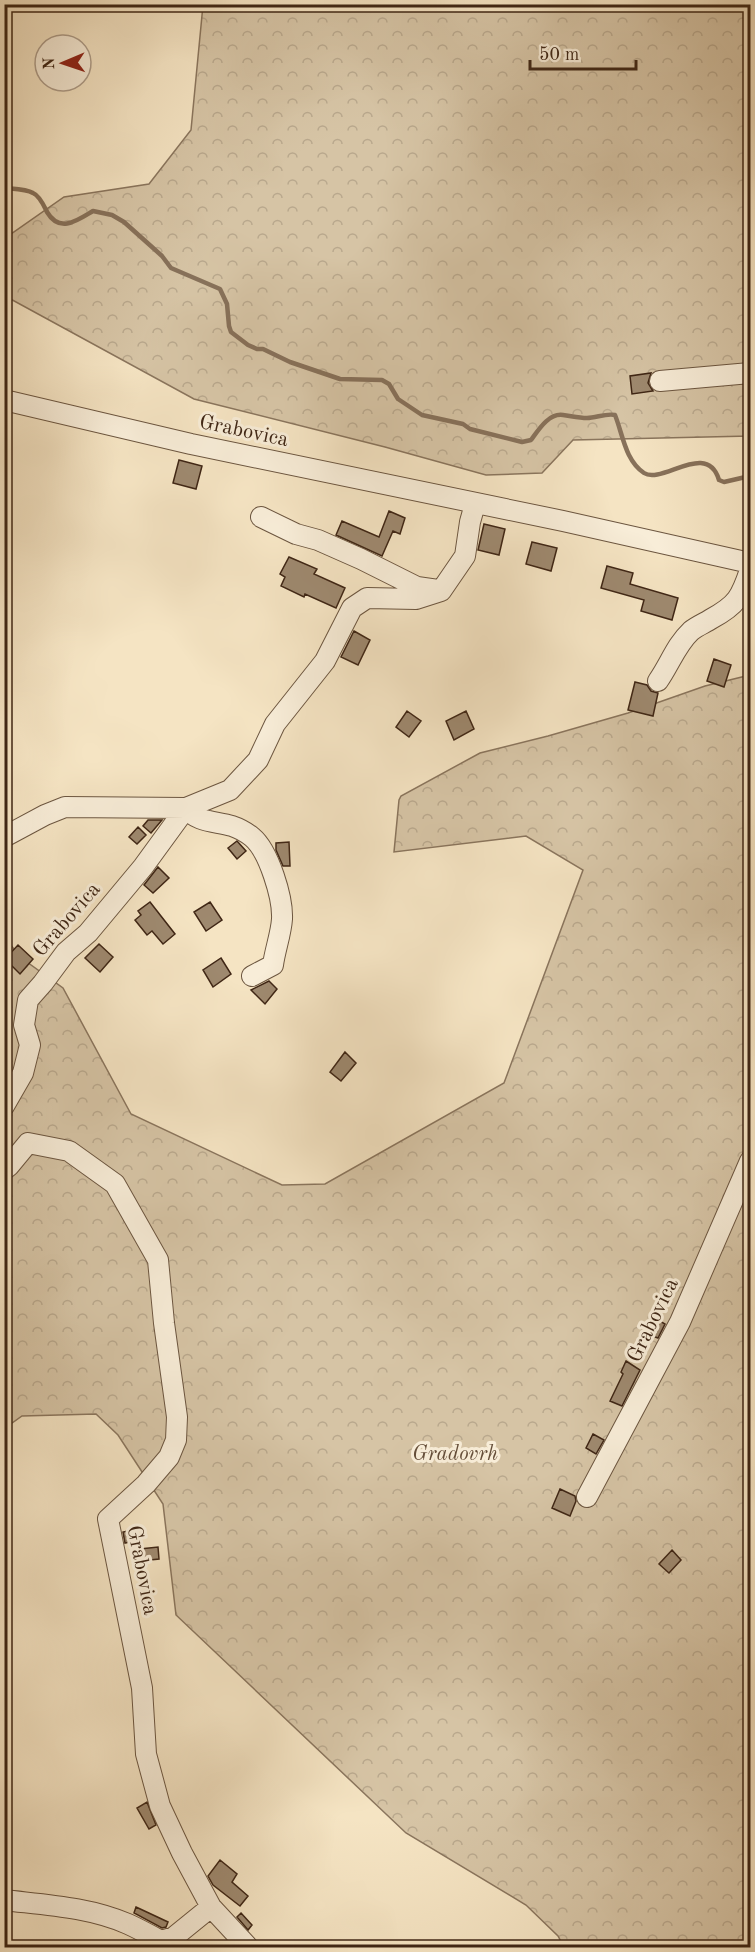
<svg xmlns="http://www.w3.org/2000/svg" width="755" height="1952" font-family="'Old Standard TT',serif">
<style>
.forest{fill:url(#forest-crowns);stroke:#8a755d;stroke-width:1.5}
.lines{fill:none;stroke-linecap:round;stroke-linejoin:round}
.stream{stroke:#87715a;stroke-width:4.5}
.building{fill:#9e896f;stroke:#3f2615;stroke-width:1.5}
.minor-casing{stroke:#6c5640;stroke-width:22}
.minor{stroke:#f8edd8;stroke-width:20}
.labels{text-anchor:middle;stroke-width:6;stroke-linejoin:round;paint-order:stroke}
.street-label{font-size:21px;fill:#3f2615;stroke:#f8edd8}
.park-label{font-size:21px;font-style:italic;fill:#654e39;stroke:#f8edd8}
</style>
<defs>
<pattern id="forest-crowns" width="20" height="18" patternUnits="userSpaceOnUse" patternTransform="scale(1.5)"><rect width="20" height="18" fill="#d6c4a5"/><path d="M2 6a3 3 0 1 1 6 0M12 15a3 3 0 1 1 6 0" fill="none" stroke="#b9a88d"/></pattern>
</defs>
<rect width="100%" height="100%" fill="#f5e4c3"/>
<filter id="stains"><feTurbulence type="fractalNoise" baseFrequency=".00333" numOctaves="4"/><feColorMatrix values="0 0 0 0 .2 0 0 0 0 .09 0 0 0 0 .02 0 0 0 .5 -.17"/></filter>
<radialGradient id="worn" r=".72"><stop offset=".6" stop-color="#630" stop-opacity="0"/><stop offset="1" stop-color="#630" stop-opacity=".3"/></radialGradient>
<path class="forest" d="M203,5H750V436L573,440L542,473L486,475L385,447L194,399L5,296L4,239L64,197L149,184L191,130Z
M750,675V1947H564L558,1936L526,1905L406,1833L176,1615L163,1504L118,1435L96,1414L22,1416L5,1428L4,936L20,957L63,988L131,1114L282,1185L325,1184L504,1083L583,870L526,836L394,852L399,800L401,796L480,753L548,736L628,713L705,686Z"/>
<g class="lines">
<path class="stream" d="M4,188C13,189 26,189 33,193C40,196 44,206 47,212C60,234 78,220 93,211L112,215L124,222L162,256L171,268L220,289L227,304L229,326L231,332L248,345L257,349H263L290,362L340,379L382,380L389,384L398,399L422,415L463,424L470,429L522,442L531,440C539,429 549,413 563,415C571,416 579,418 587,418C596,418 606,413 615,415C623,435 625,460 644,473C662,485 707,440 719,480L724,482L750,476"/>
</g>
<path class="building" d="M651,373L648,383L653,391L632,394L630,376Z
M179,460L202,466L196,489L173,483Z
M389,511L405,518L400,534L393,531L382,556L336,535L342,521L379,537Z
M484,524L505,529L499,555L478,550Z
M532,542L557,548L551,571L526,564Z
M289,557L317,569L314,574L345,588L336,608L305,594L304,597L281,586L285,577L280,574Z
M607,566L633,573L630,584L678,598L672,620L641,611L644,600L601,588Z
M354,631L370,640L358,665L341,657Z
M714,659L731,665L724,687L707,681Z
M635,682L647,685L651,691L658,693L653,716L628,710Z
M407,711L421,721L409,737L396,727Z
M466,711L474,729L454,740L446,721Z
M148,820H162L151,833L143,826Z
M138,827L146,835L137,844L129,837Z
M237,841L246,851L237,859L228,848Z
M289,842L290,866H283L276,850V843Z
M158,867L169,878L153,893L144,885Z
M150,902L175,934L163,944L152,931L147,935L135,920L141,915L138,911Z
M210,902L222,920L206,931L194,912Z
M99,944L113,957L100,972L85,958Z
M18,945L33,959L20,974L5,959Z
M221,958L231,974L213,987L203,970Z
M269,981L277,989L265,1004L251,990Z
M345,1052L356,1063L341,1081L330,1072Z
M658,1320L665,1324L658,1338L650,1335Z
M626,1361L640,1370L622,1406L610,1401L623,1374L621,1372Z
M593,1434L604,1440L596,1454L586,1448Z
M560,1489L575,1496L576,1501L570,1516L552,1508Z
M133,1530L135,1541L125,1543L123,1532Z
M158,1547L159,1559L141,1561L140,1549Z
M672,1550L681,1560L669,1573L659,1564Z
M147,1802L156,1825L149,1829L137,1808Z
M220,1860L237,1874L232,1882L248,1896L240,1906L213,1885L208,1876Z
M136,1907L168,1922L166,1927L162,1928L134,1913Z
M241,1913L252,1925L248,1930L237,1917Z"/>
<g class="lines">
<g class="minor-casing">
<path id="minor" d="M660,381L750,373
M4,400L191,444L563,521L750,563
M261,517L296,534L318,540L361,559L417,587L438,590
M658,681C670,664 676,645 691,631C697,626 705,623 711,619C737,605 741,597 750,570
M4,837L45,815L65,807L186,808L230,790L258,760L275,724L325,661L352,608L367,598L416,599L441,591L465,556L470,522L475,504
M4,1106L23,1073L30,1045L24,1025L28,1000L43,983L66,952L88,933L143,867L186,808C197,823 216,821 232,826C238,828 247,833 252,837C269,851 283,898 282,919C281,934 275,950 273,965L252,976
M4,1170L9,1166L28,1143L69,1151L115,1184L158,1260L164,1323L177,1417L176,1440L169,1457L146,1484L108,1519L142,1688L146,1754L160,1806L182,1853L211,1907L249,1948
M587,1497L680,1322L750,1161
M4,1900C46,1905 89,1907 128,1924C139,1929 150,1935 161,1941L174,1937L211,1907"/>
</g>
<use href="#minor" class="minor"/>
</g>
<g class="labels">
<g class="street-label">
<text transform="translate(244 430) rotate(12)" y="7">Grabovica</text>
<text transform="translate(66 919) rotate(-49)" y="7">Grabovica</text>
<text transform="translate(652 1320) rotate(-64)" y="7">Grabovica</text>
<text transform="translate(143 1570) rotate(79)" y="7">Grabovica</text>
</g>
<g class="park-label">
<text x="455" y="1460">Gradovrh</text>
</g>
</g>
<rect width="755" height="1952" fill="none" stroke="#f5e4c3" stroke-width="24"/>
<rect x="6" y="6" width="743" height="1940" fill="none" stroke="#3f2615" stroke-width="3"/>
<rect x="12" y="12" width="731" height="1928" fill="none" stroke="#3f2615" stroke-width="1.5"/>
<g transform="translate(63 63) rotate(268)"><circle r="28" fill="#f8edd8" stroke="#ae9d8a" stroke-width="1.5"/>
<path d="M0-4.5L10 22L0 15L-10 22Z" fill="#8f2418"/>
<text y="-9" font-size="16" font-weight="bold" text-anchor="middle" fill="#3f2615">N</text>
</g>
<path d="M530 60v9h106v-9" fill="none" stroke="#3f2615" stroke-width="3"/>
<text x="539" y="60" font-size="18" fill="#3f2615" stroke="#f8edd8" stroke-width="4.5" paint-order="stroke">50 m</text>
<rect width="100%" height="100%" filter="url(#stains)"/>
<rect width="100%" height="100%" fill="url(#worn)"/>
</svg>
